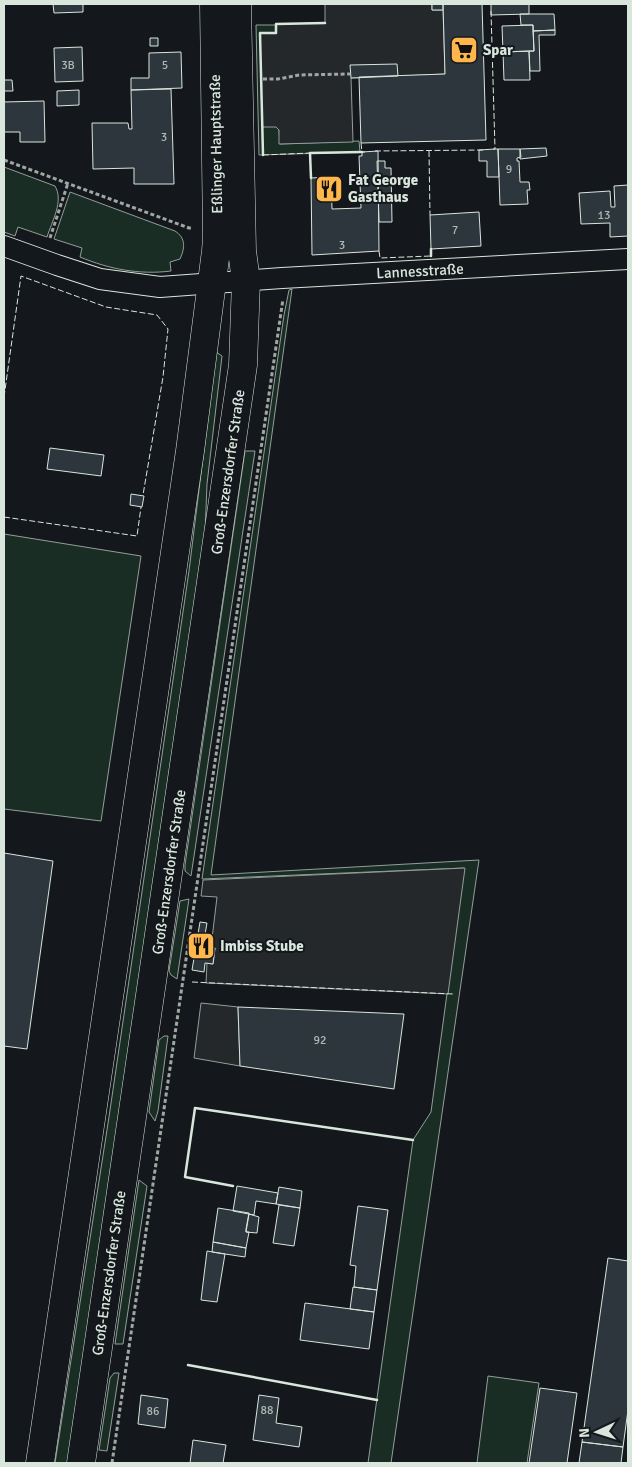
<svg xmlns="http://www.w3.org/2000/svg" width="632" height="1467" font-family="Signika,sans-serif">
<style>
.green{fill:#1a2d24;stroke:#939e99}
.parking{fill:#24282b;stroke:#939e99}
.building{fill:#2c363c;stroke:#d8e6dc}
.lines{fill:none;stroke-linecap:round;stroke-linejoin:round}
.minor-casing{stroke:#d8e6dc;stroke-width:22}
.primary-casing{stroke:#d8e6dc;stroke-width:29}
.path{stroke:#9da8a2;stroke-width:3;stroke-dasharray:4 2.5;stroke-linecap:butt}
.minor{stroke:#14181c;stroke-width:20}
.primary{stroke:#14181c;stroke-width:28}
.fence{stroke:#d8e6dc;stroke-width:1;stroke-dasharray:6 2.5;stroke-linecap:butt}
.wall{stroke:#d8e6dc;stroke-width:2.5}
.labels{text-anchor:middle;stroke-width:4;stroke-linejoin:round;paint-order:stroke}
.number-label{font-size:12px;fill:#adbab4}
.poi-label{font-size:15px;font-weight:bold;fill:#d8e6dc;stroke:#14181c;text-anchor:start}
.street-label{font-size:15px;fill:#d8e6dc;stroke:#14181c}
</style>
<rect width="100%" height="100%" fill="#14181c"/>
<path class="green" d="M256,25H276V33H260L276,127L279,130L280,144L359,141L360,152L259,155Z
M4,167L55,186C64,201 52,221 47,237L18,227L15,236L4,232Z
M70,192L175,231C186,238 185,248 180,259L170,262L171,271C139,275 109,269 80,257L82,248L54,239Z
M292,289L211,875L479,860L391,1463H368L413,1140L431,1112L464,868L202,879L284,315L289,290Z
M216,352L222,356L207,484L205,534L71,1463H55L109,1117L189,571Z
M245,451H255L191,876L185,871V865Z
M4,534L141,556L101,821L4,809Z
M189,899L177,979L171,975L169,971L180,901Z
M164,1036H168L158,1111L155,1121L149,1112L159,1040Z
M139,1180L147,1186L123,1344H115Z
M114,1373H119L107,1451L99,1450L110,1378Z
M488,1376L539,1383L527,1463H477Z"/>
<path class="parking" d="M325,4H432V10H443L445,74L351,78L353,142L279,144V130L276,127H262L260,33H276V24L325,23Z
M465,868L448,994L206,983L207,963L213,964L215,948L211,947L217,897L201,896L203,880Z
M201,1003L238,1007L240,1066L194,1058Z"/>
<path class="building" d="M53,4H83V12L54,13Z
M432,4H443V10H432Z
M443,4H482L486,140L361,143L359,77L445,74Z
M491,4H529V14L491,15Z
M520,14H554L555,30L533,31V25H521Z
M533,25L534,51L503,52L502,26Z
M555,30V35H539L540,71H530L529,51H534L533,31Z
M150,38H158V46H150Z
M82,47L83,81L55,82L54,48Z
M529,51L530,80H504L503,52Z
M181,52L182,88L131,90V78H149V53Z
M397,64L398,76L351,78L350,65Z
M4,80H12L13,91H4Z
M171,89L174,184H134V168L93,169L92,123H128L129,129H132L131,90Z
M79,90V105L57,106V91Z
M44,101L45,142H20V132H4V102Z
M546,148L547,156L520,159V149Z
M495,149H498L499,177H487V161H479V150Z
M498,149H520L521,157L517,158V161H519L520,182H529L530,190H527L528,204L500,205Z
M378,151L379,251L312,255L311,178L331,177L332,209L361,208L359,156H362V152Z
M377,161H385V168H391L392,222H379Z
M628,185V236L610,237V223L581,224L579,193L610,191L611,207H615L614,186Z
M479,212L481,246L431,249L430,215Z
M50,448L104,455L101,476L47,469Z
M131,494L144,496L142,507L130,505Z
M4,853L53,861L27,1049L4,1046Z
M200,922L207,923L203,946L215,948L213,964L205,963L204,972L192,970Z
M238,1007L404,1014L394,1089L240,1066Z
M237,1186L278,1193L276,1204L256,1201L254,1215L233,1211Z
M279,1187L302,1191L300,1208L276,1204Z
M279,1205L300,1208L294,1246L273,1243Z
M358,1206L388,1210L377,1290L354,1287L356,1266L350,1265Z
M218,1208L249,1213L246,1229V1232H249L246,1248L213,1242Z
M249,1214L259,1217L257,1233L246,1232Z
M213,1242L246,1248L245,1257L212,1252Z
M207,1251L225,1254L217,1302L201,1300Z
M608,1258L628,1261V1410L623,1447L582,1442Z
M353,1287L377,1290L374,1312L350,1309Z
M305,1303L374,1312L369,1349L300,1340Z
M540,1388L577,1393L567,1463H529Z
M141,1395L168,1399L165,1428L138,1424Z
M259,1395L279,1398L276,1423L302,1427L299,1447L253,1440Z
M193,1440L226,1445L223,1463H190Z
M582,1442L623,1447L621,1463H579Z"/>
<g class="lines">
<g class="minor-casing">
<path id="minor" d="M4,246L57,265L100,279L160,287L282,278L628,259"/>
</g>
<g class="primary-casing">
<path id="primary" d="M40,1463L190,451L216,251L217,237L214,4
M81,1463L243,365L246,281L242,251L237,4"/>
</g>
<path class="path" d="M263,79H278L299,75L350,74
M4,160L189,228H193
M50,238L68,183
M112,1463L283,299"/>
<use href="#minor" class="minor"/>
<use href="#primary" class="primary"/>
<path class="fence" d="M491,11L495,149H493
M361,143L362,152H365
M375,151L483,150
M429,151L430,215
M263,155L310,153
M379,251L380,258L431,256
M4,397L21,276L106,307L157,315L168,329L163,377L143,495
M4,517L137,536L141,507
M192,982L453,994"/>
<path class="wall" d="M263,155L260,33H276V24L325,23
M311,178L310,153L362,152
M431,249V256
M233,1186L185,1177L195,1108L413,1140
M188,1365L377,1400"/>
</g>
<defs>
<g id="supermarket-square" transform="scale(1.4375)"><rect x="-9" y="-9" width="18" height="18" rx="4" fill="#ffb74d" stroke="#14181c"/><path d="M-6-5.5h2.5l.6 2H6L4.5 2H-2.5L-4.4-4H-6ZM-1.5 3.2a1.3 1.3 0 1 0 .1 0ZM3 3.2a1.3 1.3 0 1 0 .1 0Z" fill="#111"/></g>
<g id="restaurant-square" transform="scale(1.4375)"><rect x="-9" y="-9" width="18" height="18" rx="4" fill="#ffb74d" stroke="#14181c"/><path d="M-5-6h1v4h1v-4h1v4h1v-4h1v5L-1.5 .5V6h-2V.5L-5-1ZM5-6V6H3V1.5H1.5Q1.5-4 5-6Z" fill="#111"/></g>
</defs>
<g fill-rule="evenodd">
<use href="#supermarket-square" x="464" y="50"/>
<use href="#restaurant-square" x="329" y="189"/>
<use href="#restaurant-square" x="201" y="946"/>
</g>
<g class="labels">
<g class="number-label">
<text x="68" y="69">3B</text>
<text x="165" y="69">5</text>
<text x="164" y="141">3</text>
<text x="509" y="173">9</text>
<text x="604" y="219">13</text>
<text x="455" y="234">7</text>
<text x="342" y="249">3</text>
<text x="320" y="1044">92</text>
<text x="267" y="1414">88</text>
<text x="153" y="1415">86</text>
</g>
<g class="poi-label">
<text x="483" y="55">Spar</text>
<text x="348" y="185">Fat George<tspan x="348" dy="17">Gasthaus</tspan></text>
<text x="220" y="951">Imbiss Stube</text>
</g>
<g class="street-label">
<text transform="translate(216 144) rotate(-91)" y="5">Eßlinger Hauptstraße</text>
<text transform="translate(420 271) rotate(-3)" y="5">Lannesstraße</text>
<text transform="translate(228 472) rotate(-82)" y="5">Groß-Enzersdorfer Straße</text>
<text transform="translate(169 872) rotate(-82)" y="5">Groß-Enzersdorfer Straße</text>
<text transform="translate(109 1273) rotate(-82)" y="5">Groß-Enzersdorfer Straße</text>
</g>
</g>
<rect width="632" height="1467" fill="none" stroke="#d8e6dc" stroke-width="10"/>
<g transform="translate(597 1432) rotate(266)" stroke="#14181c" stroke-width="4" paint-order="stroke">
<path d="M0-4L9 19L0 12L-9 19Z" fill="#d8e6dc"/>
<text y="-8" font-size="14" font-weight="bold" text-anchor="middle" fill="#d8e6dc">N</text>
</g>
</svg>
